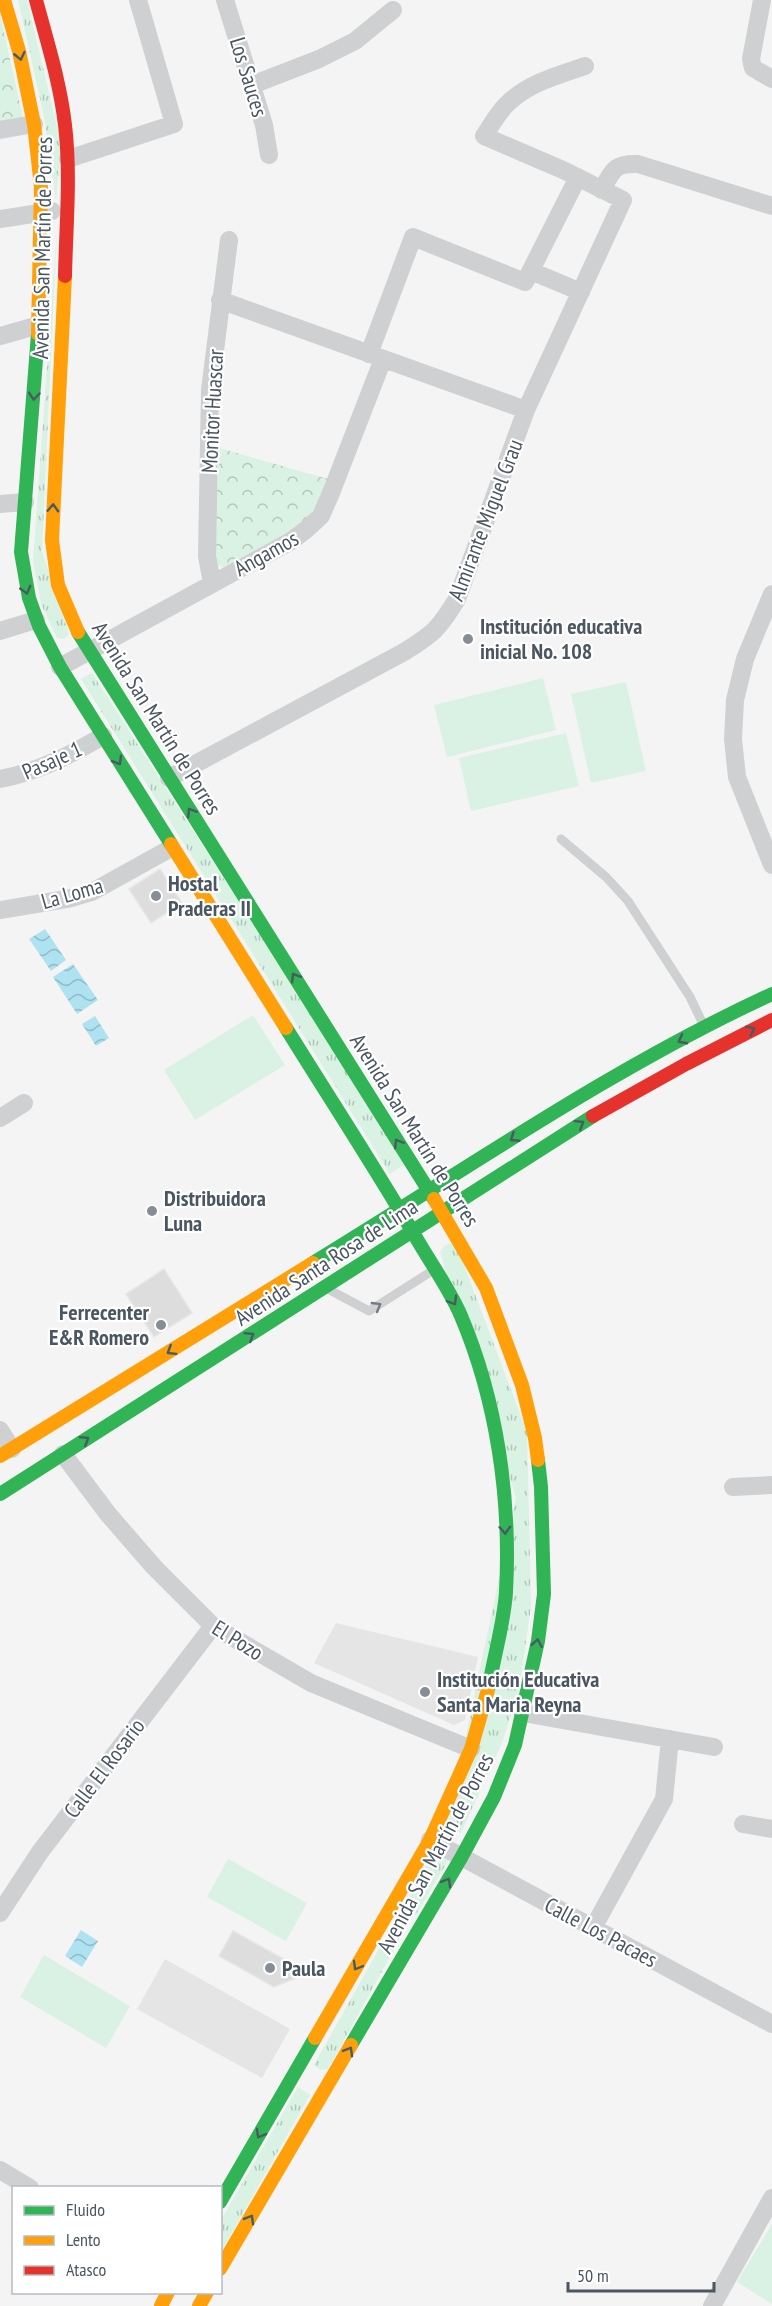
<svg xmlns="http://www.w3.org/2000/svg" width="772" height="2306" font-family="'PT Sans Narrow',sans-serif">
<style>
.education{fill:#e6e5e6}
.grass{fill:url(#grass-tufts)}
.forest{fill:url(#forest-crowns)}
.pitch{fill:#d9f2e3}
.water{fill:url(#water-waves)}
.building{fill:#ddddde;stroke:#e5e6e7;stroke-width:1.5}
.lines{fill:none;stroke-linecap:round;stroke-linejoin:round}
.lane{stroke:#ced0d2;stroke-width:9}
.street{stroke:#ced0d2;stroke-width:18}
.fast{stroke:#30b455;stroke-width:14}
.slow{stroke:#ff9f0a;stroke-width:14}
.jam{stroke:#e5322d;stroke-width:14}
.oneway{stroke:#495b60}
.oneway2{stroke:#727b83}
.poi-dot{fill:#868d94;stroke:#fff;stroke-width:2}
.labels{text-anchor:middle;stroke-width:4.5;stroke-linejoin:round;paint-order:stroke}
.street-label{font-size:22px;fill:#4a5661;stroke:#fff}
.poi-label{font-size:22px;font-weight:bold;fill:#4a5661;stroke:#fff;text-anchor:start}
</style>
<defs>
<pattern id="grass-tufts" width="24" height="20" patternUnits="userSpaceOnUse" patternTransform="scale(1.5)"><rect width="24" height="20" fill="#d9f2e3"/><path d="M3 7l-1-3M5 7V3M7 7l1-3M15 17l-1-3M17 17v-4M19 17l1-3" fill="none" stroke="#b2c7bb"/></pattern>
<pattern id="forest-crowns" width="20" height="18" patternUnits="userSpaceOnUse" patternTransform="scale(1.5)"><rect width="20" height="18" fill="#d9f2e3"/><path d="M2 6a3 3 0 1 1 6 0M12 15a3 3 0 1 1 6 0" fill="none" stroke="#b2c7bb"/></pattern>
<pattern id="water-waves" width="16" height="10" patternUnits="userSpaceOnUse" patternTransform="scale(1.5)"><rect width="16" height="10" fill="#aee2f0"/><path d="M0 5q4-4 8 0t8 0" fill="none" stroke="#90bac6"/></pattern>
</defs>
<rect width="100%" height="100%" fill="#f4f4f4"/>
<path class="education" d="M336,1623L478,1657L465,1720L454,1725L314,1663Z
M165,1959L290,2029L262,2078L137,2009Z"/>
<path class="grass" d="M18,0H27L61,143L56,203L44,116Z
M57,229L42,551L69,634L64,639L57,638L41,604L33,561Z
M92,673L406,1163L390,1174L81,679Z
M455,1241L527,1432L531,1606L519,1690L502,1743L461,1833L447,1825L516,1498L440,1252L444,1246Z
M434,1851L449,1859L416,1915L404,1906Z
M390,1929L402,1935L328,2069L321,2070L314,2065Z
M298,2087L310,2095L221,2252V2220Z"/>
<path class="forest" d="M0,14L23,118L0,123Z
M219,448L328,479L316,507L302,525L226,567L219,566L214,559Z"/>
<path class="pitch" d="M543,678L556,730L447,757L434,705Z
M626,682L646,771L591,783L571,694Z
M566,733L579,786L471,811L459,758Z
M253,1015L285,1065L195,1120L164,1070Z
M228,1859L307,1903L286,1941L207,1897Z
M44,1955L130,2006L106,2048L20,1997Z
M772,2224V2304L737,2282Z"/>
<path class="water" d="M45,929L66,960L51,971L29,939Z
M73,964L98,1000L77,1014L53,977Z
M95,1016L109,1038L96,1046L82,1024Z
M81,1930L98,1941L82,1967L65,1956Z"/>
<path class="building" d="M160,869L182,903L151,923L129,889Z
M164,1269L192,1313L154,1337L126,1294Z
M233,1931L309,1973L274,1987L219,1956Z"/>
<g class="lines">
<path class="lane" d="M561,839L606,877L628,901L690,997L704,1026
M328,1289L369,1311L432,1271"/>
<path class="street" d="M225,0L264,125L269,155
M762,0L751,59L753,68L772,79
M252,85L319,59L355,41L393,10
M0,130L34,124
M68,159L174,124L138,0
M602,190C613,170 614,163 638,164L772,206
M0,219L52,211
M531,271L581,292
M220,300L526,410
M0,336L39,325
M369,354L413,237L525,282L578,177
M0,504L25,502
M212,583L207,556L210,390L229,240
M772,594L745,659L735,700L733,739L737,777L772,865
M0,631L36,620
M60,667L291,541L307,529L321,516L331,493L383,359
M169,778L404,652C433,634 439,629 457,599L526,410L623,200L563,170L484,136C491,126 497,114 506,105C528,83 556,76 585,66
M0,779C38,772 70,755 103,736
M0,910L72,898L92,892L171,848
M0,1118L24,1103
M0,1430L12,1449
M63,1454L108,1514L154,1567L213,1626L311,1683L471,1749
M733,1487L772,1485
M523,1713L714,1747
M743,1824L772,1829
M430,1840L772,2024
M0,1913L40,1852L213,1626
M593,1928L664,1799L670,1739
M0,2170L30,2188
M712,2306L772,2198"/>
<path class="fast" d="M38,334L21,552L29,598L39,626L60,667L171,844
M78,632L434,1199
M286,1028C330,1099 376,1169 418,1241C432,1265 450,1290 461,1316C497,1401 511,1499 506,1592C504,1623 494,1656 489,1686
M313,1263C464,1171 611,1068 772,994
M0,1494L593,1116
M351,2045L461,1858L494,1797L515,1745L538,1641L544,1594L541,1487L538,1460
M220,2202L315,2038"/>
<path class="slow" d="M4,0L19,51L34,124L41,187L38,334
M65,276L52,540L58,585L78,632
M171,844L286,1028
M434,1199L486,1288L522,1385L535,1438L538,1460
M0,1456L313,1263
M315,2038L430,1840L471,1749L489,1686
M220,2269L351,2045
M161,2306L168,2292
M199,2306L207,2292"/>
<path class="jam" d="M36,0C47,41 60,82 65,125C71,175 66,226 65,276
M593,1116L686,1064L772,1020"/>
</g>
<defs><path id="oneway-chevron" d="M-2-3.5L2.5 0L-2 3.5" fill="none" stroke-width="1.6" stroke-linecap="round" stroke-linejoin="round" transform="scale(1.5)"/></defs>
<g class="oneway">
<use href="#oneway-chevron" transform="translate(20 56) rotate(77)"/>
<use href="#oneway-chevron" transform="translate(34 396) rotate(95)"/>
<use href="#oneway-chevron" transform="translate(53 508) rotate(-87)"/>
<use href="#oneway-chevron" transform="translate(26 590) rotate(75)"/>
<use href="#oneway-chevron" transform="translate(118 761) rotate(59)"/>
<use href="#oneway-chevron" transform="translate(191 812) rotate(-122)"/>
<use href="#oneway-chevron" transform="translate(295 977) rotate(-122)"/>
<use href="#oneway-chevron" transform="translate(751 1030) rotate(-26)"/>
<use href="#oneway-chevron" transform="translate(682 1040) rotate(152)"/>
<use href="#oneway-chevron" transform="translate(580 1124) rotate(-32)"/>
<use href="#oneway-chevron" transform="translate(514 1138) rotate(147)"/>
<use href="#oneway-chevron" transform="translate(398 1143) rotate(-122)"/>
<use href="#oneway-chevron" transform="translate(453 1301) rotate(60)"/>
<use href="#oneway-chevron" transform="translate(250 1336) rotate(-32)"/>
<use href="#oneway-chevron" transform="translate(171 1351) rotate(148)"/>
<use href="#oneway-chevron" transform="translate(85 1440) rotate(-32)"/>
<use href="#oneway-chevron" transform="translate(505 1530) rotate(87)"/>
<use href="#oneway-chevron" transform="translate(537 1643) rotate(-80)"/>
<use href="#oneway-chevron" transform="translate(447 1882) rotate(-60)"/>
<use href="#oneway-chevron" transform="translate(357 1966) rotate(120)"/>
<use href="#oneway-chevron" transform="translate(349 2051) rotate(-60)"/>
<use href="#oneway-chevron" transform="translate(260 2134) rotate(120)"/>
<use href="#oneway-chevron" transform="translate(250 2219) rotate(-60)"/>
</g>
<use class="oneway2" href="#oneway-chevron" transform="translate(377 1306) rotate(-30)"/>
<g class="poi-dot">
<circle cx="468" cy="639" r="6"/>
<circle cx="156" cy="896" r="6"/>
<circle cx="152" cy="1211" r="6"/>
<circle cx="161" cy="1325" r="6"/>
<circle cx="425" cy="1692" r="6"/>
<circle cx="270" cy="1968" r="6"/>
</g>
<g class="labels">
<g class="street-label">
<text transform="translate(249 77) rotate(73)" y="8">Los Sauces</text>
<text transform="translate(42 248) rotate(-89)" y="8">Avenida San Martín de Porres</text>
<text transform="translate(212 411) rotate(-87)" y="8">Monitor Huascar</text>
<text transform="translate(485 520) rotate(-69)" y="8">Almirante Miguel Grau</text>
<text transform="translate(266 553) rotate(-29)" y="8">Angamos</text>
<text transform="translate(157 718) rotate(58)" y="8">Avenida San Martín de Porres</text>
<text transform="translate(52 760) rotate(-24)" y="8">Pasaje 1</text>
<text transform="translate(72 893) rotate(-16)" y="8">La Loma</text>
<text transform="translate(415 1130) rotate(58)" y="8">Avenida San Martín de Porres</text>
<text transform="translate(326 1262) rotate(-33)" y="8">Avenida Santa Rosa de Lima</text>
<text transform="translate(238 1640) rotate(32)" y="8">El Pozo</text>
<text transform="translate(104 1768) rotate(-53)" y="8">Calle El Rosario</text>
<text transform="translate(435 1853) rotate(-62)" y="8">Avenida San Martín de Porres</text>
<text transform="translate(601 1932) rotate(28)" y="8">Calle Los Pacaes</text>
</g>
<g class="poi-label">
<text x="480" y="634">Institución educativa<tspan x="480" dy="25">inicial No. 108</tspan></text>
<text x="168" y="891">Hostal<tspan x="168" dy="25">Praderas II</tspan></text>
<text x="164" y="1206">Distribuidora<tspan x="164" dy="25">Luna</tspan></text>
<text x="149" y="1320" text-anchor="end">Ferrecenter<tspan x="149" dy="25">E&amp;R Romero</tspan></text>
<text x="437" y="1687">Institución Educativa<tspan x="437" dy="25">Santa Maria Reyna</tspan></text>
<text x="282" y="1976">Paula</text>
</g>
</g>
<rect x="12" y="2186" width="210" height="108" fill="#ffffff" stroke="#b7bbc0" stroke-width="1.5"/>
<rect x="24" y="2206" width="30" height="9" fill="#30b455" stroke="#b7bbc0" stroke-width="1.5"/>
<text x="66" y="2216" font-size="18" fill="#4a5661">Fluido</text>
<rect x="24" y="2236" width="30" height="9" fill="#ff9f0a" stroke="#b7bbc0" stroke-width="1.5"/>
<text x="66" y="2246" font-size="18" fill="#4a5661">Lento</text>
<rect x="24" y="2266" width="30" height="9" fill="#e5322d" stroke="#b7bbc0" stroke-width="1.5"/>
<text x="66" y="2276" font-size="18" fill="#4a5661">Atasco</text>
<path d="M568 2282v9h146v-9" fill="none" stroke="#4a5661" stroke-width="3"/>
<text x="577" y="2282" font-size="18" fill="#4a5661" stroke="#ffffff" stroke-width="4.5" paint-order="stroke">50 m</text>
</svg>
